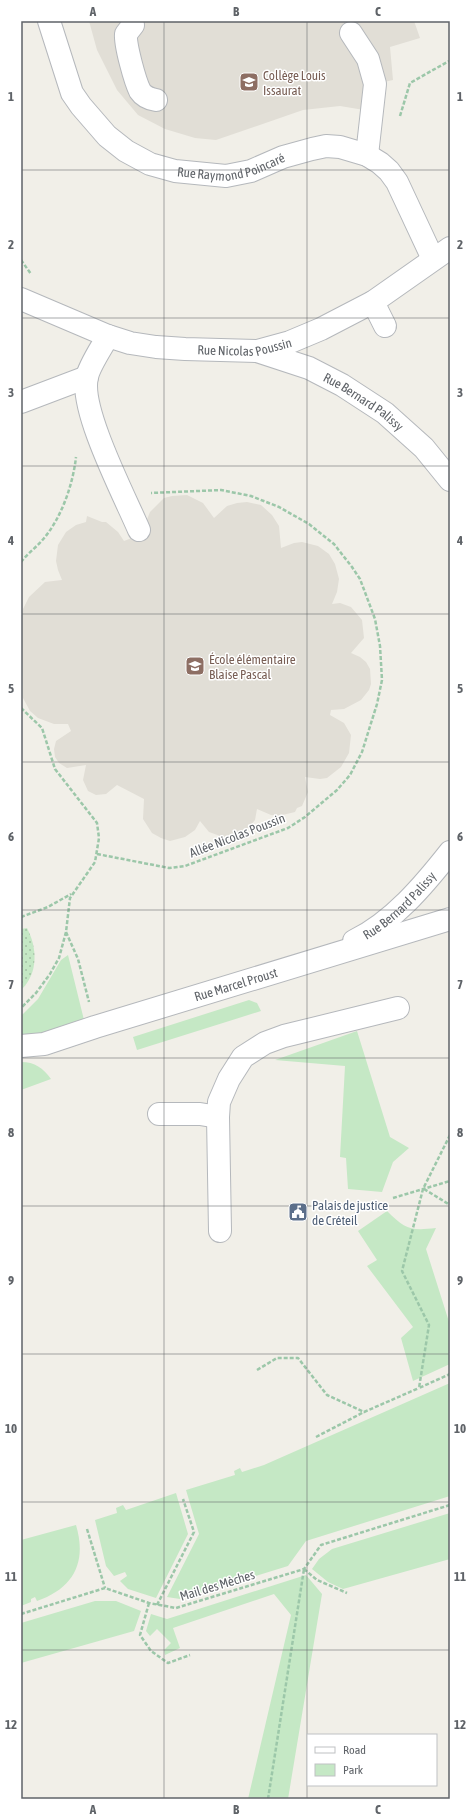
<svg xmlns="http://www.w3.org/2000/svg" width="471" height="1820" font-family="'Asap Condensed',sans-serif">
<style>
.education{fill:#e1ded6}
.green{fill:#c5e8c5}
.park{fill:url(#park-dots)}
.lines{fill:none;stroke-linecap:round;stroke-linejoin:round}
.minor-casing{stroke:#b5b8bc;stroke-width:24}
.path{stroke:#9cc7a9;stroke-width:2.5;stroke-dasharray:4 2;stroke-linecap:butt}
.minor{stroke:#fff;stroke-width:22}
.grid{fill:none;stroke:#5f6368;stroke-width:1;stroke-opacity:0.55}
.labels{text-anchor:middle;stroke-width:3;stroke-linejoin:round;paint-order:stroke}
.education-label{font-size:13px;fill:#785e54;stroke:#fff;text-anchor:start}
.street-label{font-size:13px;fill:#5f6368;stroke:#fff}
.service-label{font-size:13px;fill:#4e5e75;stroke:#fff;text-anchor:start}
.neatline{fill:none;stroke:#5f6368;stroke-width:1.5}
.grid-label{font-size:13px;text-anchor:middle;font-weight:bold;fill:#5f6368}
</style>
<defs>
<pattern id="park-dots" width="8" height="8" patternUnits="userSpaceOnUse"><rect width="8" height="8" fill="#c5e8c5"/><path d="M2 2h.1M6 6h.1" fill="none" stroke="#a3c0a4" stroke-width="1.8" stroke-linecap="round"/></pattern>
</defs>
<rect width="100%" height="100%" fill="#f1efe8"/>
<path class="education" d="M89,21H414L420,38L390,47L393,80L375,84L364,110L340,106L303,110L216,140L195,138L165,129L138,115L117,90L97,50Z
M187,495L203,503L214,518L227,506L237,503L247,502L261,505L272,515L279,526L281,548L294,543L302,542L318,546L329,554L335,564L339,579L337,592L332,604L340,603L351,607L362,620L364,638L351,653L360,657L366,662L370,669L371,684L369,690L361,700L344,709L331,710L330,715L344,723L351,735L349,753L341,767L327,778L320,779L305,777L308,792L302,806L297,808L295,812L278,816L271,815L257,809L255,820L245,832L229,838L223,837L209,832L200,821L195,830L185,837L170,841L161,838L152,833L143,819L144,799L117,785L106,794L96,795L88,791L83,780L86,765L67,768L59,763L55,757L54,749L56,741L71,731L68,724H54L38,718L30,711L23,698L21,623L23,609L29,597L45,582L62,580L58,570L56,561L58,545L66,532L76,525L86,522L87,516L102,522H106L118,532L124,541L145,533L146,522L150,512L164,498L172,496Z"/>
<path class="green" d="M68,955L84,1020L46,1032L21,1037V1016L38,999L61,960Z
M249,1000L257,1003L261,1011L137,1050L133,1037Z
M357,1031L390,1137L409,1148L393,1162L382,1192L348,1189L346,1158L340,1157L345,1066L275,1060Z
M21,1062C35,1062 43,1068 51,1079L21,1090Z
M387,1211C405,1229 410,1231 436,1228L426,1249L450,1325V1364L413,1381L401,1338L413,1327L367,1266L377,1260L358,1231Z
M450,1383V1496L306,1541L288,1566L180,1599L167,1597L199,1534L186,1490L235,1475L234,1471L240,1468L242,1472L264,1465Z
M176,1493L188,1534L156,1598L128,1589L120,1581L127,1576L125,1572L114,1576L106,1566L95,1520L117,1513L116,1508L123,1505L126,1510Z
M450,1513V1559L343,1589L328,1582L312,1569L319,1559L332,1549Z
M76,1525C87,1562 74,1588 37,1601L35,1597L31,1599V1602L21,1606V1540Z
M306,1575L322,1594L288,1799H248L291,1615L274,1594L173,1628L180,1648L165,1655L164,1650L171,1643L157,1629L150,1636L146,1631L151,1614L167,1619Z
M95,1601H116L141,1611L134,1631L21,1663V1623Z"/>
<path class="park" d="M27,928C37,947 39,973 21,990V929Z"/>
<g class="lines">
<g class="minor-casing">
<g id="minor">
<path id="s1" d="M49,21L72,93L81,106L107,136L126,151L150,164L175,171L226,176L251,171L283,157L312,149L326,146L340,147L367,155L380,163L389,171L397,182L433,259"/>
<path d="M133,25L126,34C125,45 135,81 140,91C144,97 150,99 156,100"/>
<path d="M351,33L368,59L375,84L367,155"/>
<path id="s2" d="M21,299L108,336L130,343L156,347L185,349L257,351L290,342L321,329L373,302L450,248"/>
<path d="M373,302L385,326"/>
<path d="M108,336C102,347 89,366 87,377C79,409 125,497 139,530"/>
<path id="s3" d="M257,351L309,368L342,385L385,413L424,448L450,480"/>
<path d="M21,402L87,377"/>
<path id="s4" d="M354,941C393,922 424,885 450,852"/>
<path id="s5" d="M21,1046L44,1044L95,1027L450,919"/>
<path d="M159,1114H200L218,1117L219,1102L229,1079L243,1057L265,1043L284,1036L398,1008"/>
<path d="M218,1117L220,1231"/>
</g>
</g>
<path class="path" d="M400,116L410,83L449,61
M21,260L31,274
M21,562C28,553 38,546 45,537C62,516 73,484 76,457
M21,708L42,728L55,769L97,823L99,838L95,862L70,898L66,932L59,958L50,974L36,993L21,1008
M97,854L169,868L185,866L288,828L305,817L337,790L350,775L362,752L377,704L382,680L380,646L375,619L360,579L352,567L334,544L309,524L279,507L251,496L221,490L151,493
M21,917L48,907L71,894
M66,932L78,959L89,1002
M450,1135L423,1189L402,1271L429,1325L419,1388L450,1374
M424,1189L450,1205
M393,1198L450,1181
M257,1370L277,1358H298L327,1395L364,1412L419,1388
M316,1437L364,1412
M87,1529L105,1588
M304,1569L317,1580L347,1593
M149,1603L140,1635L151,1651L168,1663L190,1655
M157,1605L194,1532L183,1499
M21,1614L105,1588L149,1603L176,1608L304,1569L321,1545L450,1505
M268,1799L304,1569"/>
<use href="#minor" class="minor"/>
</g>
<path class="grid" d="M164,21V1799M307,21V1799M21,170H450M21,318H450M21,466H450M21,614H450M21,762H450M21,910H450M21,1058H450M21,1206H450M21,1354H450M21,1502H450M21,1650H450"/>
<defs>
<g id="school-square" transform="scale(1)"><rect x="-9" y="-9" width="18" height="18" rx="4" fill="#8d6e63" stroke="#fff"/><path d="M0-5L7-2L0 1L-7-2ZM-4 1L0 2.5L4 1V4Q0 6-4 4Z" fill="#fff"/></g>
<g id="civic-square" transform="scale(1)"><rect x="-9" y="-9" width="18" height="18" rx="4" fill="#5c6f8a" stroke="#fff"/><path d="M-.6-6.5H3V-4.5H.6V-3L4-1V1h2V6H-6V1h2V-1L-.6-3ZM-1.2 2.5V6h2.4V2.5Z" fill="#fff"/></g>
</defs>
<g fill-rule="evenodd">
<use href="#school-square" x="249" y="82"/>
<use href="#school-square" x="195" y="666"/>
<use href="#civic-square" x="298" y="1212"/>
</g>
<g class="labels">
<g class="education-label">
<text x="263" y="80">Collège Louis<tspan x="263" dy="15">Issaurat</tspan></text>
<text x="209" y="664">École élémentaire<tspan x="209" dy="15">Blaise Pascal</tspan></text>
</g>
<g class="street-label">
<text dy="5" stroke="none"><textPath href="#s1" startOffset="266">Rue Raymond Poincaré</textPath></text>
<text dy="5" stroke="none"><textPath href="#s2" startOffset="233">Rue Nicolas Poussin</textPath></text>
<text dy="5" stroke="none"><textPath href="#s3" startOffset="119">Rue Bernard Palissy</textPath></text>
<text transform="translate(237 835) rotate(-21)" y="5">Allée Nicolas Poussin</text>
<text dy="5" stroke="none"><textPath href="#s4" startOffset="58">Rue Bernard Palissy</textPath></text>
<text dy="5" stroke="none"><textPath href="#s5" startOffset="224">Rue Marcel Proust</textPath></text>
<text transform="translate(217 1585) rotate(-17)" y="5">Mail des Mèches</text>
</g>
<g class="service-label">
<text x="312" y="1210">Palais de justice<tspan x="312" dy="15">de Créteil</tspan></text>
</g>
</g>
<rect width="471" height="1820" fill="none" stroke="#ffffff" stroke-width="44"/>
<rect x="307" y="1734" width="130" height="52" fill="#ffffff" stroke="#bfc1c3"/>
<rect x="315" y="1747" width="20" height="6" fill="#ffffff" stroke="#bfc1c3"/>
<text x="343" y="1754" font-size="12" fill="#5f6368">Road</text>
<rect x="315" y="1764" width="20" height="12" fill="#c5e8c5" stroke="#bfc1c3"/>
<text x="343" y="1774" font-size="12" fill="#5f6368">Park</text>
<rect x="22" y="22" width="427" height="1776" class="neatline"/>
<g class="grid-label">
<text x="93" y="16">A</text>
<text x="236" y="16">B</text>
<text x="378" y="16">C</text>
<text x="11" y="101">1</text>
<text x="460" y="101">1</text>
<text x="11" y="249">2</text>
<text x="460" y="249">2</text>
<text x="11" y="397">3</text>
<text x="460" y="397">3</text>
<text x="11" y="545">4</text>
<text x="460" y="545">4</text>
<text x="11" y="693">5</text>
<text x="460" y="693">5</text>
<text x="11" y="841">6</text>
<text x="460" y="841">6</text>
<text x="11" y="989">7</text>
<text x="460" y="989">7</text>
<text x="11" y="1137">8</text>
<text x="460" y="1137">8</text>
<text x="11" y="1285">9</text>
<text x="460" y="1285">9</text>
<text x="11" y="1433">10</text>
<text x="460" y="1433">10</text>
<text x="11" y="1581">11</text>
<text x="460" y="1581">11</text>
<text x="11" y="1729">12</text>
<text x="460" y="1729">12</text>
<text x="93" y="1814">A</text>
<text x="236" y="1814">B</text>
<text x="378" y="1814">C</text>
</g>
</svg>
